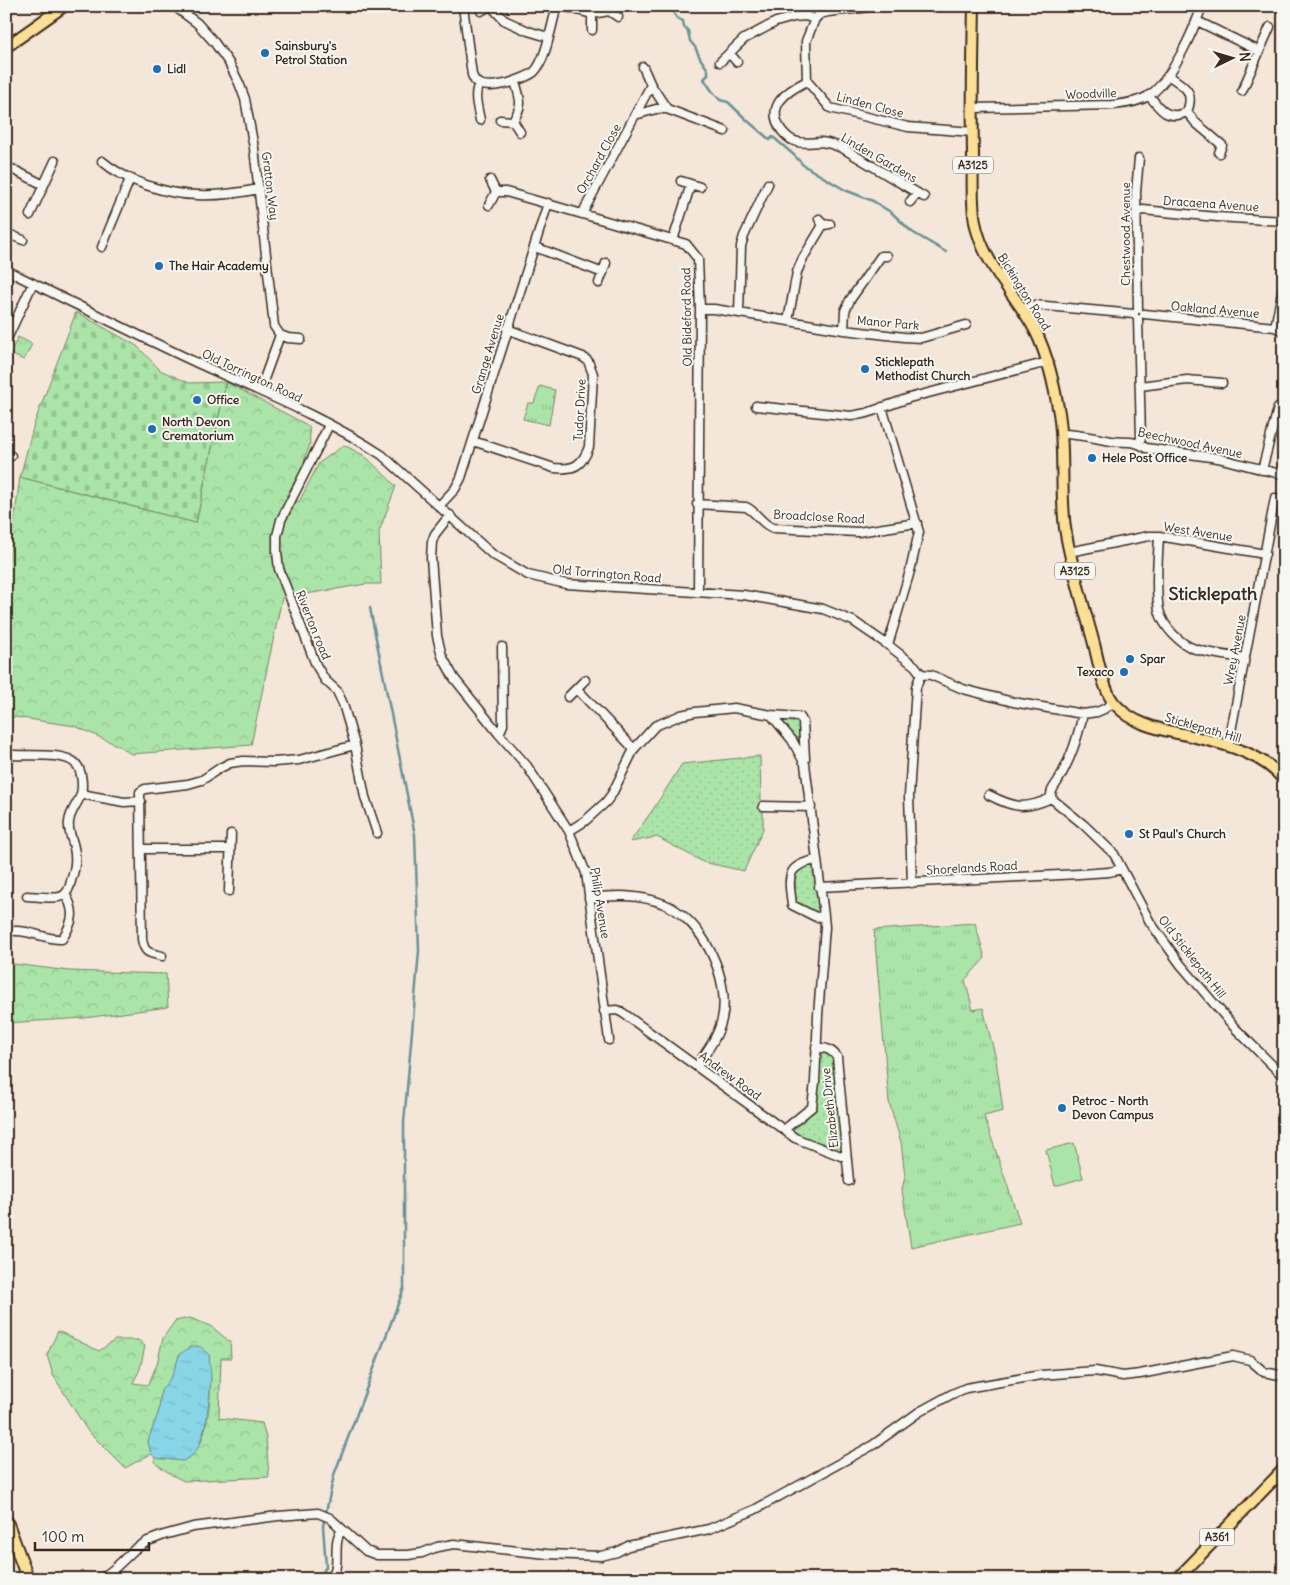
<svg xmlns="http://www.w3.org/2000/svg" width="1290" height="1585" font-family="Delius,sans-serif">
<style>
.grass{fill:url(#grass-dots);stroke:#738763}
.forest{fill:url(#forest-crowns);stroke:#738763}
.cemetery{fill:url(#cemetery-stones);stroke:#738763}
.park{fill:url(#park-tufts);stroke:#738763}
.pitch{fill:#abe4a8;stroke:#738763}
.water{fill:url(#water-ripples);stroke:#699197}
.lines{fill:none;stroke-linecap:round;stroke-linejoin:round}
.stream{stroke:#699197;stroke-width:2.5}
.minor-casing{stroke:#3b2a1e;stroke-width:11}
.major-casing{stroke:#3b2a1e;stroke-width:14}
.highway-casing{stroke:#3b2a1e;stroke-width:15}
.minor{stroke:#f6f6f2;stroke-width:8}
.major{stroke:#fbdf96;stroke-width:10}
.highway{stroke:#fbdf96;stroke-width:11}
.rail{stroke:#3b2a1e;stroke-width:2.5;stroke-dasharray:8 4;stroke-linecap:butt}
.poi-dot{fill:#1f6fb2;stroke:#f6f6f2;stroke-width:2}
.labels{text-anchor:middle;stroke-width:4;stroke-linejoin:round;paint-order:stroke}
.shield{fill:#f6f6f2;stroke:#73675e;stroke-width:1}
.shield-label{font-size:11px;font-weight:bold;fill:#3b2a1e}
.poi-label{font-size:12px;font-weight:bold;fill:#3b2a1e;stroke:#f6f6f2;text-anchor:start}
.street-label{font-size:12px;fill:#3b2a1e;stroke:#f6f6f2}
.district-label{font-size:18px;font-weight:bold;fill:#3b2a1e;stroke:#f6f6f2}
</style>
<defs>
<pattern id="grass-dots" width="8" height="8" patternUnits="userSpaceOnUse" patternTransform="scale(1.25)"><rect width="8" height="8" fill="#abe4a8"/><path d="M2 2h.1M6 6h.1" fill="none" stroke="#94c490" stroke-width="1.8" stroke-linecap="round"/></pattern>
<pattern id="forest-crowns" width="20" height="18" patternUnits="userSpaceOnUse" patternTransform="scale(1.25)"><rect width="20" height="18" fill="#abe4a8"/><path d="M2 6a3 3 0 1 1 6 0M12 15a3 3 0 1 1 6 0" fill="none" stroke="#94c490"/></pattern>
<pattern id="cemetery-stones" width="16" height="16" patternUnits="userSpaceOnUse" patternTransform="scale(1.25)"><rect width="16" height="16" fill="#abe4a8"/><path d="M2 7V4a2 2 0 0 1 4 0v3zM10 15v-3a2 2 0 0 1 4 0v3z" fill="#94c490"/></pattern>
<pattern id="park-tufts" width="24" height="20" patternUnits="userSpaceOnUse" patternTransform="scale(1.25)"><rect width="24" height="20" fill="#abe4a8"/><path d="M3 7l-1-3M5 7V3M7 7l1-3M15 17l-1-3M17 17v-4M19 17l1-3" fill="none" stroke="#94c490"/></pattern>
<pattern id="water-ripples" width="26" height="14" patternUnits="userSpaceOnUse" patternTransform="scale(1.25)"><rect width="26" height="14" fill="#88d5e7"/><path d="M2 4q2-2 4 0t4 0M15 11q2-2 4 0t4 0" fill="none" stroke="#76b7c6"/></pattern>
</defs>
<rect width="100%" height="100%" fill="#f4e6d9"/>
<filter id="ink" filterUnits="userSpaceOnUse"><feTurbulence type="fractalNoise" baseFrequency=".02" numOctaves="2"/><feDisplacementMap in="SourceGraphic" scale="10" xChannelSelector="R" yChannelSelector="G"/><feConvolveMatrix kernelMatrix="1 2 1 2 8 2 1 2 1" color-interpolation-filters="sRGB"/></filter>
<g filter="url(#ink)">
<path class="grass" d="M783,719L800,721L802,741H797L783,723Z
M760,756L761,800L759,809L763,810V829L744,871L703,862L657,837L630,842L654,808L682,764Z
M815,863L821,913L816,914L794,904C791,880 787,870 815,863Z
M820,1051L828,1052L833,1057L843,1152L796,1135L791,1129L813,1110Z"/>
<path class="forest" d="M226,382L309,426L310,444L300,473L286,496L299,502L319,463L344,445L365,456L396,486L379,532L381,584H366L282,598L251,745L131,754L119,746L75,726L8,716L6,731V568L8,567L20,477L196,523Z
M6,963L69,971L166,974L168,1007L84,1018L6,1023Z
M190,1318L211,1326L230,1342L231,1358H221L219,1418L262,1423L266,1438L269,1477L184,1481L172,1475L155,1463V1458L183,1461C188,1456 197,1451 200,1444C209,1424 210,1399 211,1377L180,1354L172,1376L161,1391L159,1411L148,1441L151,1454L125,1468L87,1430L53,1375L47,1355L58,1331L99,1351L115,1340H138L145,1346L140,1369L133,1383L148,1385L157,1364L163,1338L175,1321Z"/>
<path class="cemetery" d="M76,312L137,346L160,370L189,383L226,382L196,523L20,477L34,424Z"/>
<path class="park" d="M18,337L32,344L24,360L10,354Z
M540,386L555,390L549,425L523,419L528,403H534Z
M975,923L985,958L965,980L973,1010L983,1008L996,1059L1003,1111L984,1116L1020,1223L911,1247L902,1190L905,1176L901,1142L889,1102L874,930Z"/>
<path class="pitch" d="M1074,1143L1083,1178L1055,1186L1046,1150Z"/>
<path class="water" d="M192,1346L201,1347L209,1355L211,1377L209,1401L205,1427L199,1446L193,1455L183,1461L155,1458L151,1454L148,1441L159,1411L161,1391L172,1376L180,1354Z"/>
<g class="lines">
<path class="stream" d="M669,6L677,18L683,21L684,27L688,31L690,41L695,47L700,58L708,70V75L704,79L712,91L720,100L728,102L749,122L770,140L773,137L795,156L803,165L845,190L873,201L892,213L912,232L946,252
M318,1579L326,1567L323,1526L334,1475L404,1288V1123L419,951L415,835L370,608"/>
<g class="minor-casing">
<path id="minor" d="M174,6L197,23L214,42L229,63L239,83L245,99L254,148L274,326L280,335
M463,6L472,75L475,81L479,84C473,94 478,109 480,120
M491,6L504,20L528,31L548,37
M562,6L592,14V30
M481,11L490,6
M592,14L609,11L618,17
M815,19L806,41L807,81L830,108L908,127L973,132
M1197,21L1259,51
M729,53L737,62
M720,62L744,39L776,22L794,17L805,16L815,19L820,14L828,12L878,6
M643,67L651,85L667,109
M807,81C787,91 764,106 782,131C786,136 791,141 798,142C806,144 813,142 821,142C829,143 836,145 844,149L924,197
M479,84C488,88 500,85 509,83C517,80 528,77 534,72C546,61 552,22 557,6
M1242,91L1270,27
M1149,95C1160,110 1168,121 1187,112C1195,92 1185,86 1169,76
M972,108L1113,105C1125,104 1139,102 1150,95C1172,79 1193,32 1202,6
M1187,112L1196,123L1222,145L1219,153
M635,115L651,85
M500,120L513,121C524,103 520,100 515,81
M513,121L520,132
M102,161C125,181 168,195 198,195C219,196 239,193 259,189
M6,166L44,185
M490,180L496,192
M681,181L700,187
M496,192H506L686,244L698,259L700,309L698,591
M910,202L917,193
M489,205L496,192
M1137,212L1143,210L1217,217L1284,221
M582,214L635,115L656,109H667L725,131
M30,215L55,161
M819,219L823,225L830,224
M6,233L23,240
M673,240L691,184
M102,247L130,179
M535,247L603,273
M6,270C69,301 131,332 195,362C258,391 324,417 382,455L492,554L528,575L566,584L744,595L823,609L853,621L888,645L915,666L921,674L931,675L963,689L1013,702L1083,714L1097,712L1104,709L1113,703
M599,283L606,263
M700,309H714L844,330L904,337L921,338L966,325
M1138,309L1136,192L1139,158
M1023,310L1035,305L1134,314
M739,313L741,246L744,236L768,184
M1144,314L1275,327L1284,332
M1138,319L1141,438L1139,443
M788,321L797,272L803,258L823,225
M1275,327L1284,283
M844,330L845,311L850,300L881,256H887
M280,335L288,338L301,339
M6,341L33,283
M1140,386L1187,380L1222,383
M260,390L280,335
M756,406L851,416L867,413L909,398L1048,362
M882,407L919,532L910,571L888,645
M329,425L281,520L277,536V552L279,569L316,665L325,680L337,691L343,704L355,745L365,797L377,833
M1062,434C1079,434 1094,438 1111,441C1124,443 1134,439 1146,448L1218,458L1284,475
M473,441L554,468C574,470 582,466 589,447L593,374L588,361L583,357L507,329
M6,456H11
M1262,470L1278,408
M697,504L746,507C757,512 761,524 773,528L858,532L917,523
M440,505L455,489L461,478L548,203
M450,515L435,534L432,542L431,558L437,636L442,656L454,678L499,734L527,766L569,831L586,873L609,1040
M1159,536C1158,560 1155,587 1159,610C1163,627 1180,644 1195,649C1211,654 1229,656 1245,658
M1069,552L1149,536H1159L1265,554
M577,689L634,749
M568,697L585,680
M1083,714C1077,740 1071,758 1058,781C1054,787 1050,791 1051,798L1084,825L1114,854L1150,922L1181,965L1235,1028L1284,1077
M771,715L792,740L805,764L824,916L825,927L818,1015L815,1082L812,1107L785,1129
M499,734L503,725L502,647
M1228,747L1275,498
M13,755C29,756 65,752 76,764C82,770 83,786 81,794C78,804 70,811 69,822C68,828 70,834 72,840C77,856 76,866 71,881C70,886 68,892 64,895C58,900 35,896 27,896
M81,794L124,802L141,801
M989,795C1014,808 1025,810 1051,798
M763,806L811,807
M569,831L585,821L606,802L612,794L634,749L655,726L681,715L695,712L734,708L771,715L800,717L803,722L805,759
M141,849H230
M817,860C784,865 789,879 792,905L816,917L824,916
M912,883L909,796L916,687L921,674
M819,887L1079,874L1109,872L1122,869
M229,891L231,834
M589,898C615,895 639,894 664,904C703,920 731,979 722,1019C718,1037 707,1051 697,1066
M15,931C31,930 46,940 62,939C73,923 76,911 65,894
M162,956C149,953 144,953 142,939L140,792L145,789L188,784L202,780L220,768L230,763L243,761L274,762L299,760L355,745
M604,1011L617,1010L623,1013L795,1138L841,1156H846
M816,1047C826,1048 831,1049 837,1057L849,1181
M101,1579L115,1568L135,1549L148,1541L164,1535L193,1527L278,1516L318,1513L330,1518L366,1551L377,1555H408L422,1553L437,1547L454,1544L547,1554L601,1556L617,1552L628,1546L709,1529L754,1510L873,1445L919,1412L952,1394L966,1388L1041,1375L1095,1371L1123,1376L1140,1374L1233,1356L1250,1360L1264,1372L1284,1376
M331,1579C342,1564 331,1544 342,1529"/>
</g>
<g class="major-casing">
<path id="major" d="M974,6C973,55 972,104 973,153C973,176 971,200 975,222C983,264 1015,293 1035,330C1048,356 1054,385 1059,413C1065,451 1060,490 1065,528C1071,567 1084,606 1094,644C1098,660 1104,693 1115,704C1137,729 1169,730 1199,738C1229,745 1264,755 1284,780
M6,47L64,6
M1177,1579L1284,1469"/>
</g>
<g class="highway-casing">
<path id="highway" d="M6,1520L28,1579"/>
</g>
<use href="#minor" class="minor"/>
<use href="#major" class="major"/>
<use href="#highway" class="highway"/>
<path class="rail" d="M1278,1579L1284,1573"/>
</g>
</g>
<g class="poi-dot">
<circle cx="265" cy="53" r="5"/>
<circle cx="157" cy="69" r="5"/>
<circle cx="159" cy="266" r="5"/>
<circle cx="865" cy="369" r="5"/>
<circle cx="197" cy="400" r="5"/>
<circle cx="152" cy="429" r="5"/>
<circle cx="1092" cy="458" r="5"/>
<circle cx="1130" cy="659" r="5"/>
<circle cx="1124" cy="672" r="5"/>
<circle cx="1129" cy="834" r="5"/>
<circle cx="1062" cy="1108" r="5"/>
</g>
<g class="labels">
<g class="shield">
<rect x="953" y="156.5" width="40" height="17" rx="4"/>
<rect x="1055" y="562.5" width="40" height="17" rx="4"/>
<rect x="1199.5" y="1528.5" width="35" height="17" rx="4"/>
</g>
<g class="shield-label">
<text x="973" y="169">A3125</text>
<text x="1075" y="575">A3125</text>
<text x="1217" y="1541">A361</text>
</g>
<g class="poi-label">
<text x="275" y="50">Sainsbury's<tspan x="275" dy="14">Petrol Station</tspan></text>
<text x="167" y="73">Lidl</text>
<text x="169" y="270">The Hair Academy</text>
<text x="875" y="366">Sticklepath<tspan x="875" dy="14">Methodist Church</tspan></text>
<text x="207" y="404">Office</text>
<text x="162" y="426">North Devon<tspan x="162" dy="14">Crematorium</tspan></text>
<text x="1102" y="462">Hele Post Office</text>
<text x="1140" y="663">Spar</text>
<text x="1114" y="676" text-anchor="end">Texaco</text>
<text x="1139" y="838">St Paul's Church</text>
<text x="1072" y="1105">Petroc - North<tspan x="1072" dy="14">Devon Campus</tspan></text>
</g>
<g class="street-label">
<text transform="translate(1091 94) rotate(-2)" y="4">Woodville</text>
<text transform="translate(870 105) rotate(15)" y="4">Linden Close</text>
<text transform="translate(879 158) rotate(30)" y="4">Linden Gardens</text>
<text transform="translate(599 159) rotate(-61)" y="4">Orchard Close</text>
<text transform="translate(270 186) rotate(83)" y="4">Gratton Way</text>
<text transform="translate(1211 204) rotate(4)" y="4">Dracaena Avenue</text>
<text transform="translate(1126 234) rotate(-90)" y="4">Chestwood Avenue</text>
<text transform="translate(1024 292) rotate(58)" y="4">Bickington Road</text>
<text transform="translate(1215 310) rotate(5)" y="4">Oakland Avenue</text>
<text transform="translate(687 317) rotate(-91)" y="4">Old Bideford Road</text>
<text transform="translate(888 323) rotate(5)" y="4">Manor Park</text>
<text transform="translate(488 354) rotate(-73)" y="4">Grange Avenue</text>
<text transform="translate(252 376) rotate(25)" y="4">Old Torrington Road</text>
<text transform="translate(580 410) rotate(-87)" y="4">Tudor Drive</text>
<text transform="translate(1190 443) rotate(12)" y="4">Beechwood Avenue</text>
<text transform="translate(819 517) rotate(3)" y="4">Broadclose Road</text>
<text transform="translate(1198 532) rotate(9)" y="4">West Avenue</text>
<text transform="translate(607 574) rotate(5)" y="4">Old Torrington Road</text>
<text transform="translate(313 625) rotate(68)" y="4">Riverton road</text>
<text transform="translate(1235 650) rotate(-79)" y="4">Wrey Avenue</text>
<text transform="translate(1203 728) rotate(16)" y="4">Sticklepath Hill</text>
<text transform="translate(972 868) rotate(-3)" y="4">Shorelands Road</text>
<text transform="translate(600 903) rotate(81)" y="4">Philip Avenue</text>
<text transform="translate(1192 957) rotate(52)" y="4">Old Sticklepath Hill</text>
<text transform="translate(730 1076) rotate(36)" y="4">Andrew Road</text>
<text transform="translate(830 1108) rotate(-96)" y="4">Elizabeth Drive</text>
</g>
<g class="district-label">
<text x="1213" y="600">Sticklepath</text>
</g>
</g>
<rect width="1290" height="1585" fill="none" stroke="#f6f6f2" stroke-width="25"/>
<rect x="12" y="12" width="1265" height="1560" fill="none" stroke="#3b2a1e" stroke-width="2" filter="url(#ink)"/>
<g transform="translate(1232 58) rotate(85)" stroke="#f6f6f2" stroke-width="4" paint-order="stroke">
<path d="M0-4L9 19L0 12L-9 19Z" fill="#3b2a1e"/>
<text y="-8" font-size="14" font-weight="bold" text-anchor="middle" fill="#3b2a1e">N</text>
</g>
<path d="M35 1542v8h114v-8" fill="none" stroke="#3b2a1e" stroke-width="2.5"/>
<text x="42" y="1542" font-size="15" fill="#3b2a1e" stroke="#f6f6f2" stroke-width="4" paint-order="stroke">100 m</text>
</svg>
